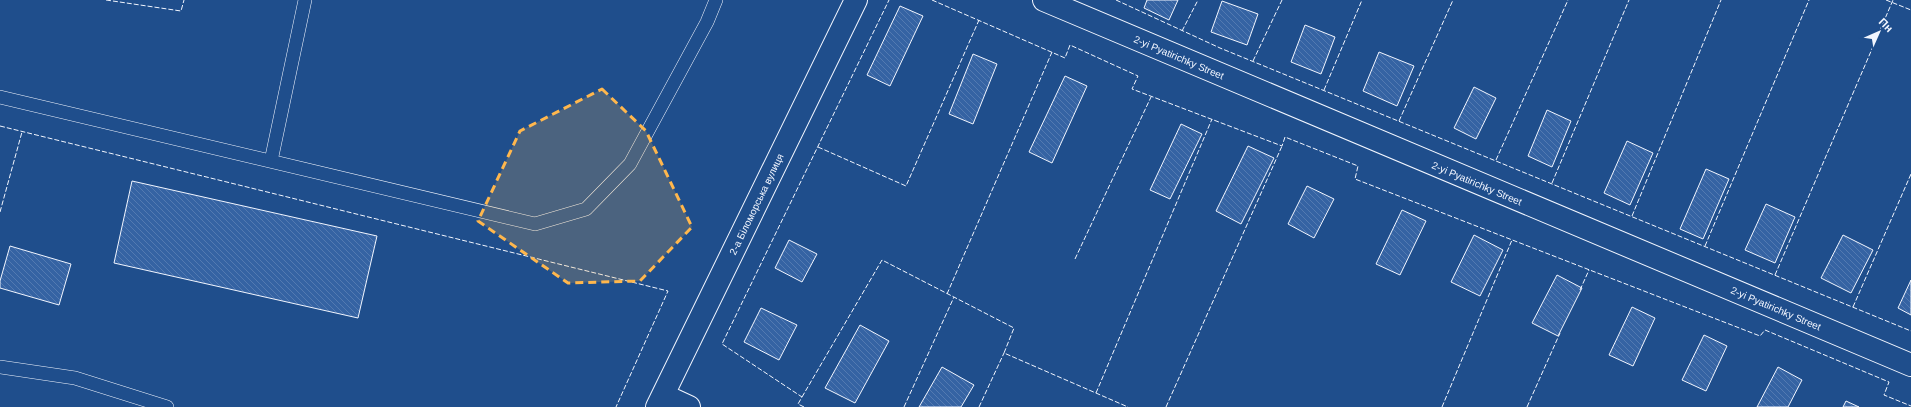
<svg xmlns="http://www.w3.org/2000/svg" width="1911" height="407" font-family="Arial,sans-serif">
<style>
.building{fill:url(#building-back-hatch);stroke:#f2f6ff}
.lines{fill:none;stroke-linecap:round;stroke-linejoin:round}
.service-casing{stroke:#f2f6ff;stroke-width:14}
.minor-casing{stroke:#f2f6ff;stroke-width:24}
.service{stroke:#1f4e8c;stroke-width:13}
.minor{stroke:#1f4e8c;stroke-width:22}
.fence{stroke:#f2f6ff;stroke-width:1;stroke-dasharray:5 2;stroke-linecap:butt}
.marked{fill:#ffb74d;fill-opacity:0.2;stroke:#ffb74d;stroke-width:3;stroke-dasharray:8 5;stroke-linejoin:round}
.labels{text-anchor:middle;stroke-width:3;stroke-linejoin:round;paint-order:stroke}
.street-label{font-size:10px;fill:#f2f6ff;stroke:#1f4e8c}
</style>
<defs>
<pattern id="building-back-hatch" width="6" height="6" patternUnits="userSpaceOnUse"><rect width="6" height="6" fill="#3563a3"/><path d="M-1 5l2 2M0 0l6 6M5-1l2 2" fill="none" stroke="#537ab1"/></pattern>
</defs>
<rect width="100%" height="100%" fill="#1f4e8c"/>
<path class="building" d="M1147,0H1178L1169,20L1144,8Z
M1222,1L1258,14L1247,45L1211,32Z
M900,6L923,16L890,86L867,75Z
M1305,25L1335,37L1321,74L1291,62Z
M1379,52L1414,66L1397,106L1363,91Z
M973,54L997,64L973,124L949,114Z
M1065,76L1087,86L1052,163L1029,152Z
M1474,87L1496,98L1476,139L1454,128Z
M1547,110L1571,121L1552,167L1528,156Z
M1181,124L1202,134L1170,199L1150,190Z
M1627,141L1653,153L1630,205L1604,193Z
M1248,146L1274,158L1241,224L1216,211Z
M1706,169L1729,179L1703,239L1680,229Z
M132,181L377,236L358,318L114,263Z
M1307,186L1334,199L1314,238L1288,224Z
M1766,204L1795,217L1775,263L1745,250Z
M1402,210L1426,221L1400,275L1376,264Z
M1474,235L1503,250L1480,296L1451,282Z
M1843,235L1873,250L1851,293L1821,278Z
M789,240L817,254L802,282L775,268Z
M10,246L71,264L59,305L0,288V281Z
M1557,275L1582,288L1558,336L1532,323Z
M1911,280V315L1898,308Z
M1632,307L1655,318L1633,366L1609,355Z
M761,308L797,325L779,360L744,342Z
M860,325L889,341L855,403L825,388Z
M1704,335L1727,346L1706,391L1682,380Z
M942,367L974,385L961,407H919Z
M1778,367L1802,380L1788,407H1757Z
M1846,401L1859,407H1843Z"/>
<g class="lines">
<g class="service-casing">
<path id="service" d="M0,97L535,224L586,209L630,164L707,22L716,0
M271,161L305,0
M0,367L75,378L167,407"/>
</g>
<g class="minor-casing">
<path id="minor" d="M1044,0L1911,365
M663,395L689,407
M657,407L856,0"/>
</g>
<use href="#service" class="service"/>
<use href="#minor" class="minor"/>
<path class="fence" d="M106,0L181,11L184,0
M932,0L1065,58L1070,45L1138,76L1132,89L1282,146L1285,137L1358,166L1355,179L1760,336L1765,330L1889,382L1884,395L1911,406
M1116,0L1220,48L1911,331
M1886,0L1911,10
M1182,31L1198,0
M1253,61L1282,0
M1324,90L1362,0
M1399,121L1453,0
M0,126L668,291L616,407
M818,147L906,186L979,20
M1496,160L1568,0
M1552,183L1629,0
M0,212L22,132
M1632,216L1721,0
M1705,246L1809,0
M1075,259L1151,97
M1775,275L1893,0
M1580,290L1589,270
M947,294L1052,52
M1853,307L1911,174
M1096,393L1212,119
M802,397L882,260L1014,328L1004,353L1128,407
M804,407L798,404L802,397L722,344L889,0
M904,407L954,297
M979,407L1004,353
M1166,407L1282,146
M1442,407L1512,240
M1527,407L1560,333"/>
</g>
<path class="marked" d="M602,89L646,131L692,227L640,281L568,283L478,221L520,131Z"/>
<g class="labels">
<g class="street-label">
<text transform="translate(1179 57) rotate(23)" y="4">2-yi Pyatirichky Street</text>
<text transform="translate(1477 183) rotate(23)" y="4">2-yi Pyatirichky Street</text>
<text transform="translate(756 204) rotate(-64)" y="4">2-а Біломорська вулиця</text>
<text transform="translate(1776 308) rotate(23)" y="4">2-yi Pyatirichky Street</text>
</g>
</g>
<g transform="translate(1879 32) rotate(45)" stroke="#1f4e8c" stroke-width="3" paint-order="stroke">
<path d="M0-3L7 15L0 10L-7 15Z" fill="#f2f6ff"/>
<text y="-6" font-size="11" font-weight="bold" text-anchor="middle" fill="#f2f6ff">Пн</text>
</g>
</svg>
